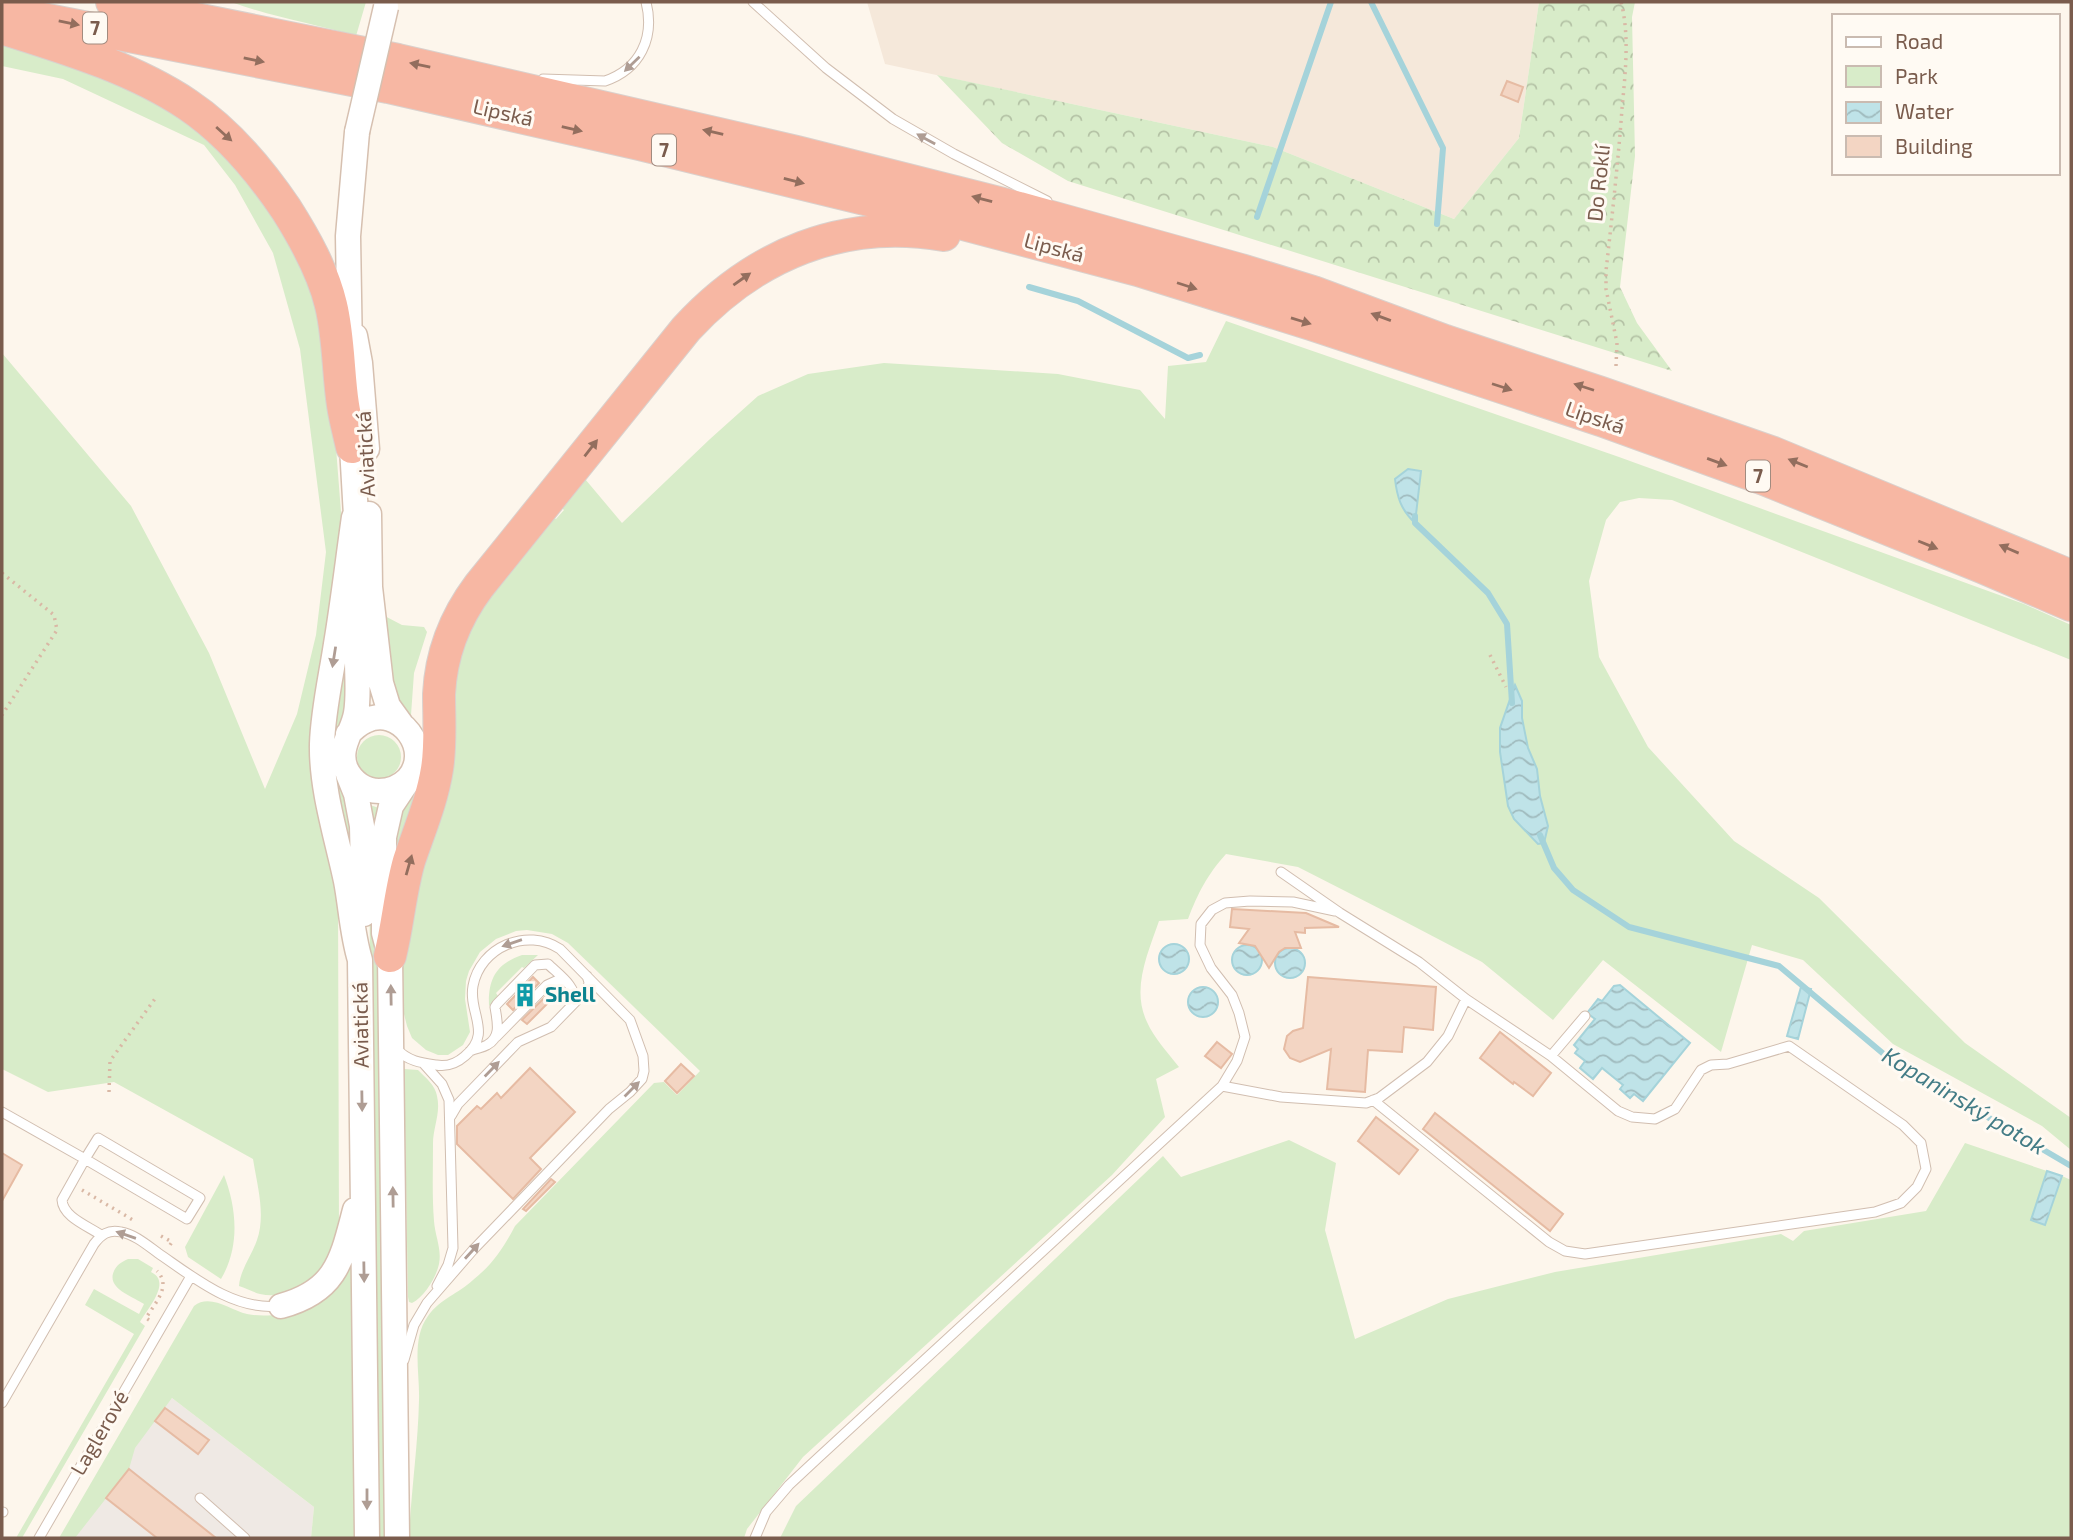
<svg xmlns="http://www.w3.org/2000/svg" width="2073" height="1540" font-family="'Exo 2',sans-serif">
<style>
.residential{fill:#f5e8da}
.industrial{fill:#efe9e4}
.green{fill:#d8ecc9}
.forest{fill:url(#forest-crowns)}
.water{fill:url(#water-waves);stroke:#a5d3da;stroke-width:2}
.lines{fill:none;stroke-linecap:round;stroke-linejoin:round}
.stream{stroke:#a5d3da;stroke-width:6}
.building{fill:#f3d5c3;stroke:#e6bba3;stroke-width:2}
.lane-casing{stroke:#d1beb0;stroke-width:11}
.secondary-casing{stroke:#d6c0b0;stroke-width:27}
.highway-casing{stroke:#dad1cd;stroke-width:34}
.path{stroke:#d9b8a5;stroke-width:3.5;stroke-dasharray:2 5;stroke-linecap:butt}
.lane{stroke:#fff;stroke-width:9}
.secondary{stroke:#fff;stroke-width:24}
.highway{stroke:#f7b7a3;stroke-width:32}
.secondary-bridge-casing{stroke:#d6c0b0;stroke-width:27;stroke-linecap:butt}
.secondary-bridge{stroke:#fff;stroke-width:24}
.oneway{fill:#936e5e}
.oneway2{fill:#af9d94}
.labels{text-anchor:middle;stroke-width:6;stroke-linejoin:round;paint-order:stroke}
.shield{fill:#fffaf3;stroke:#a28b7f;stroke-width:2}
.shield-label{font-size:19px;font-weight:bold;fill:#7a5c4d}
.street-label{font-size:21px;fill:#7a5c4d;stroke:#fffaf3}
.culture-label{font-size:21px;font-weight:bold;fill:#0d838f;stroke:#fffaf3;text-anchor:start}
.water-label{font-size:23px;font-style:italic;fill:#437c86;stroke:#fffaf3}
</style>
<defs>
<pattern id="forest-crowns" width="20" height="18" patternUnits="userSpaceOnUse" patternTransform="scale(1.75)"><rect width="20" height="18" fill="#d8ecc9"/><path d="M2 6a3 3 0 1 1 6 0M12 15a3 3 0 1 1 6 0" fill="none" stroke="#b4c2a5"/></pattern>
<pattern id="water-waves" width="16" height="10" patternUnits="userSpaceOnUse" patternTransform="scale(1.75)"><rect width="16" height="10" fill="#bfe3e8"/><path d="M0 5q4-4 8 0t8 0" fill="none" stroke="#a0bbbe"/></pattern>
</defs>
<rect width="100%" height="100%" fill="#fdf6ec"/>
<path class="residential" d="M867,2H1539L1519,138L1454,219L1273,147L885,64Z"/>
<path class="industrial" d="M172,1398L314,1507L311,1538H59Z"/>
<path class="green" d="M231,2H366L356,36C315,24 272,17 231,2Z
M2,39L162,100L241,166L301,261L320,318L333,409L342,525L329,638L338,892L339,1239C329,1270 296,1302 260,1294C253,1292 246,1288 239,1286C240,1270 252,1255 257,1240C266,1214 257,1185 253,1159L114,1082L48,1092L2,1069V353L131,506L209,653L265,789L297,714L316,635L326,552L300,349L273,253L235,185L204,145L63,79L2,66Z
M1226,321L1619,457L2024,604L2071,625V660L1672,500L1639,498L1620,502L1606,520L1589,581L1599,657L1648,747L1734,841L1819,898L1965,1043L2071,1118V1150L2042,1126L1893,1044L1803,960L1752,945L1721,1052L1603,960L1553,1020L1482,962L1398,918L1298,867L1226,854C1207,875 1198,893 1188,919L1159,921C1148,953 1131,989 1147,1022C1154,1038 1168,1053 1179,1067L1156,1079L1165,1117L1112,1175L803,1457L747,1529L744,1538H409C411,1492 418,1446 419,1400C420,1373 411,1339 428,1316C441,1298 458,1294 473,1280C492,1265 504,1247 515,1226L654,1083L664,1082L677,1095L700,1071L568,943L552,934L527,930L516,931L496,939L480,952L469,971L466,981L465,999L470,1032L463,1045L448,1055H438L426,1050L412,1038L407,1026L403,1010L402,968L406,913L456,646L548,514L556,519L564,510L557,504L580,473L622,523L710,439L758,396L808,374L884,363L1058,374L1140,390L1165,419L1168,366L1206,362Z
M379,613L402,625L424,627L427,632L414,673L411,715L406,717L396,705Z
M346,635L347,795L356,875L329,763Z
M357 757a22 22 0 1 1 44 0a22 22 0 1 1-44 0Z
M432,745L397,862V838L400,813Z
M370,805L379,808L385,1538H377L369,872Z
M522,955H538L524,968L522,967L496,993L498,996L489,1006C488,979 496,964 522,955Z
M404,1069L418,1070C426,1078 435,1085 437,1096C441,1113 433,1127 433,1144C433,1170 432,1196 434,1221C435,1236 442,1249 439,1264C436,1278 424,1297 412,1303L409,1302L408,1297Z
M1289,1140L1336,1163L1325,1230L1355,1339L1448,1299L1555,1272L1781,1234L1793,1241L1804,1231L1926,1211L1965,1143L2047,1171L2031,1220L2045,1225L2062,1176L2071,1180V1538H780L796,1506L1163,1156L1181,1177Z
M224,1175C237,1209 240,1247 221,1279L188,1257L185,1247Z
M128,1259H138L153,1268L151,1272C172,1282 148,1308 140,1322L145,1326L22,1538H16L134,1334L85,1305L94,1289L139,1314L144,1304C132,1296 104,1288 115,1269C119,1263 122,1262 128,1259Z
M353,1261L354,1538H311L314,1507L172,1398L135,1448L129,1469L75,1538H59L194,1306C210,1293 230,1310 247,1314C258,1316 269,1316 281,1314Z"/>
<path class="forest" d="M1539,2H1635L1632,17L1635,156L1620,287L1637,323L1672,371L1068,181L1002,143L937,75L1273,147L1454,219L1519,138Z"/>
<path class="water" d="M1408,469L1421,471L1415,523C1401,510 1397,497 1395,479Z
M1515,685L1522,701V718L1528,748L1537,769L1540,796L1548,826L1544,843L1538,844L1514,819L1508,806L1500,752V728Z
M1159 959a15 15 0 1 1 30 0a15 15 0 1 1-30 0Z
M1232 960a15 15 0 1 1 30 0a15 15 0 1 1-30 0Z
M1275 963a15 15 0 1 1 30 0a15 15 0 1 1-30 0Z
M1620,985L1690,1043L1643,1101L1634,1094L1630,1098L1620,1089L1623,1085L1602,1068L1593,1079L1580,1068L1585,1061L1575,1053L1578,1049L1574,1045L1595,1019L1587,1013L1598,999L1602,1001L1614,986Z
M1188 1002a15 15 0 1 1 30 0a15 15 0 1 1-30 0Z
M1801,987L1811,989L1798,1039L1787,1036Z
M2047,1171L2062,1176L2045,1225L2031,1220Z"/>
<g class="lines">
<path class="stream" d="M1371,2L1443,148L1437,224
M1257,217L1331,2
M1029,287L1078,301L1188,358L1200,355
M1415,516V523L1488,593L1507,624L1512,703
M1540,835L1554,868L1573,890L1629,927L1779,966L1892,1061L2071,1166"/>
</g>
<path class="building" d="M1507,81L1523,87L1518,102L1501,95Z
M1232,909L1306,913L1339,927L1305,928V933L1295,932L1301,948H1285L1279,952L1269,968L1255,946L1239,943L1249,929L1230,927Z
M533,977L539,983L513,1010L507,1004Z
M1308,977L1436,987L1433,1030L1404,1027L1402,1052L1368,1050L1365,1092L1327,1089L1331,1049L1300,1062L1290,1058L1284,1049L1287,1036L1293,1031L1303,1028Z
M550,992L554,997L527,1024L522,1020Z
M1500,1032L1551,1073L1533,1096L1514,1082L1513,1084L1480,1058Z
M1217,1042L1232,1054L1221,1068L1205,1056Z
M681,1064L694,1076L677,1093L665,1081Z
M530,1068L575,1112L530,1158L541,1169L513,1199L457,1144V1126L477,1106L481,1109L497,1093L501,1098Z
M1435,1113L1563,1214L1550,1231L1423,1129Z
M1376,1117L1418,1150L1399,1174L1358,1141Z
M2,1153L22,1165L2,1201Z
M551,1179L555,1182L526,1211L523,1209Z
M165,1408L209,1440L198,1454L155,1421Z
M129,1469L216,1538H157L106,1498Z"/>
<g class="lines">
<g class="lane-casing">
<path id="lane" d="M753,2L826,68L893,119L954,154L1047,201
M543,79L605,81C640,69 655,38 646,2
M1281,872L1340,913L1419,962L1466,999L1551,1056L1618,1111L1632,1117L1655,1119L1675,1109L1701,1070L1711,1065L1728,1064L1789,1046L1903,1125L1921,1143L1926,1169L1917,1187L1901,1203L1875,1212L1585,1254L1565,1251L1549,1242L1373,1100
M496,1037L547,985L558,980L565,982
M397,1049C407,1061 422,1063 436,1065C447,1067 456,1064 465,1056C493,1033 468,1013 473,986C480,947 527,927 560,949L630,1020L643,1056L644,1071L642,1079L630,1092L609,1109L473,1250L427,1303L414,1325L404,1360
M470,1051C476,1048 482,1048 487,1045C502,1037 497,1021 495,1007L497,1004L535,965L548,964C558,974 578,987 574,1003
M1551,1056L1585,1016
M424,1064L442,1084L449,1100L453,1248L448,1265L437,1286
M1222,1086L1237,1061L1245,1037L1239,1013L1232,995L1211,968L1200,945L1201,924L1212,910L1225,903L1250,901L1293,902L1335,911
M2,1112L85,1159L62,1200C63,1217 88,1226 101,1235
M451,1116L458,1104L518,1042L551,1027L588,989L589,982L587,976
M98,1138L200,1198L187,1219L85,1159Z
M2,1403L94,1244C101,1235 108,1229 121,1232C134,1234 147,1245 158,1253C193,1277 234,1311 279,1306
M200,1498L245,1538
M2,1512H3
M39,1538L191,1276
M755,1538L766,1512L789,1485L818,1458L1222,1086L1281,1097L1366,1103L1379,1098L1427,1062L1448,1036L1466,999"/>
</g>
<g class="secondary-casing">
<path id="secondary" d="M355,336L360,363L367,449
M350,355L348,236L357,132
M353,430L352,447L357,533
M369,514L370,587L381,683L388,706L401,724
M354,517C348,559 343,602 336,644C331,677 323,711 322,744C321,789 337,838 346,881C351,907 352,934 360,960L367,1538
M348,734C353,729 358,724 365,721C399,704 434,750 408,779C400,787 391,791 379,791C365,791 352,782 346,769C337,748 353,732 356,713C359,696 357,677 357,660C357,636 357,613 358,590
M348,774L356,794L362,826L364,914
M281,1306C337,1291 342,1259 355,1210
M397,1538L390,956L384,933V837L391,806L409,779"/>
</g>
<g class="highway-casing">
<path id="highway" d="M112,2L398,60L797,152L1019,208L1241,270L1313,292L1445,341L1601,393L1771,452L2071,576
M2,11L388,87L639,144L914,211L1138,270L1311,324L1601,420L1764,479L1982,567L2071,605
M2,28C65,48 133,68 188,105C228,132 259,169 286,209C305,239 323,271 331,305C339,338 338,372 343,405C345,419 349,433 352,447
M390,956C398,924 400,892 409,861C419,831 432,801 437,769C441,744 439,719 439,694C441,654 455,618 479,586L686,329C755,254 843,218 944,235"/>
</g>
<path class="path" d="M1616,366L1617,343L1606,289V271C1612,217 1618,163 1622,109C1625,75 1630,36 1621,2
M2,573L54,615L57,630L2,715
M1490,655L1506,687
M109,1092L110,1061L157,996
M82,1190L133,1220
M161,1236L172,1242L170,1245
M149,1320L146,1318C155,1303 172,1286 157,1271"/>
<use href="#lane" class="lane"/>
<use href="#secondary" class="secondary"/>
<use href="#highway" class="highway"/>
<g class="secondary-bridge-casing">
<path id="secondary-bridge" d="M357,132L386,7"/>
</g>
<use href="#secondary-bridge" class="secondary-bridge"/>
</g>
<defs><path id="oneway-solid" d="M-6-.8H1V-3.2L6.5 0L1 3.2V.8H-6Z" transform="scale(1.75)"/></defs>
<g class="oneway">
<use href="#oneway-solid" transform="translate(69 23) rotate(11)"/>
<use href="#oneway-solid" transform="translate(254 60) rotate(12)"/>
<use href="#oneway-solid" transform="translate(420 65) rotate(-168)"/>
<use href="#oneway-solid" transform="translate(572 129) rotate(13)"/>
<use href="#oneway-solid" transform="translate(713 132) rotate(-167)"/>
<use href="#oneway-solid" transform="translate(224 134) rotate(42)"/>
<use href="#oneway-solid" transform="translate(794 181) rotate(14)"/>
<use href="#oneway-solid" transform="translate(982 199) rotate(-165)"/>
<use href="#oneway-solid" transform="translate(742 279) rotate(-35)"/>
<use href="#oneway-solid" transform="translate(1187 286) rotate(18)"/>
<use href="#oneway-solid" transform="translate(1381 317) rotate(-160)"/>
<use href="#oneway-solid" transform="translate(1301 321) rotate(17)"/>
<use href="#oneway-solid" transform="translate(1502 387) rotate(18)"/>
<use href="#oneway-solid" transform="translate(1584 387) rotate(-162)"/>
<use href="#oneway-solid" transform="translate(591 448) rotate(-52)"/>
<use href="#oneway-solid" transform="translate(1717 462) rotate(20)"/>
<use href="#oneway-solid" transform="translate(1798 463) rotate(-158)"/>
<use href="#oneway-solid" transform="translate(1928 545) rotate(22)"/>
<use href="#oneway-solid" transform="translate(2009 549) rotate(-157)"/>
<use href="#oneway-solid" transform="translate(409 865) rotate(-74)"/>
</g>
<g class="oneway2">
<use href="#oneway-solid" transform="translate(632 64) rotate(136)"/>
<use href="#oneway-solid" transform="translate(926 139) rotate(-151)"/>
<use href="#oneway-solid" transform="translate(334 657) rotate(99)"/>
<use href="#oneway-solid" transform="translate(512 943) rotate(161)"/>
<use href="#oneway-solid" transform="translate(391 995) rotate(-91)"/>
<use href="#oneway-solid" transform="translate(492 1069) rotate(-46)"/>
<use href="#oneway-solid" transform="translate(632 1089) rotate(-45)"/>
<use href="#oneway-solid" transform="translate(362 1101) rotate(89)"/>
<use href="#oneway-solid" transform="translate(393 1197) rotate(-91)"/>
<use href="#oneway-solid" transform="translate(126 1235) rotate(-161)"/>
<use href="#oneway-solid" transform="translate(472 1251) rotate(-48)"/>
<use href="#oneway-solid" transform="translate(364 1272) rotate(89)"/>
<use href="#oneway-solid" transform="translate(367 1499) rotate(90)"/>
</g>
<defs>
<g id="building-bare" transform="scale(1.89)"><path d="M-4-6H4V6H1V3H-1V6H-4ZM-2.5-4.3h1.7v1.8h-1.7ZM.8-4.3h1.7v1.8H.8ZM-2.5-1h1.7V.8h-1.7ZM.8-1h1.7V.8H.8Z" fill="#0f9aa8" stroke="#fffaf3" stroke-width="2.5" paint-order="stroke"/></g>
</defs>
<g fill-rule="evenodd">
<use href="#building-bare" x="525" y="995"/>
</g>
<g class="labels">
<g class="shield">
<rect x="83" y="12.5" width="24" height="31" rx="5"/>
<rect x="652" y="134.5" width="24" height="31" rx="5"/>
<rect x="1746" y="460.5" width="24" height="31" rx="5"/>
</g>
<g class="shield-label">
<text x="95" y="35">7</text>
<text x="664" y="157">7</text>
<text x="1758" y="483">7</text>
</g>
<g class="street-label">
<text transform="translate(503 113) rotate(13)" y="7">Lipská</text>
<text transform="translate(1599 183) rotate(-84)" y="7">Do Roklí</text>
<text transform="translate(1054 248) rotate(15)" y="7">Lipská</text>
<text transform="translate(1595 418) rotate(19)" y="7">Lipská</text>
<text transform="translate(366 454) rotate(-93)" y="7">Aviatická</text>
<text transform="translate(361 1025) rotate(-91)" y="7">Aviatická</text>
<text transform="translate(100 1433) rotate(-60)" y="7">Laglerové</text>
</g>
<g class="culture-label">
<text x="545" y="1002">Shell</text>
</g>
<g class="water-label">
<text transform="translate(1964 1101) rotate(31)" y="8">Kopaninský potok</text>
</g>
</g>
<rect width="2073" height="1540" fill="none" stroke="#7a5c4d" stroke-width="7"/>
<rect x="1832" y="14" width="228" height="161" fill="#fffaf3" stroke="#cabbb1" stroke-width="2"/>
<rect x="1846" y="37" width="35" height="10" fill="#ffffff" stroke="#cabbb1" stroke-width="2"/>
<text x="1895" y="49" font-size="21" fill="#7a5c4d">Road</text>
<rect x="1846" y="66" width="35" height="21" fill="#d8ecc9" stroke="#cabbb1" stroke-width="2"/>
<text x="1895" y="84" font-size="21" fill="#7a5c4d">Park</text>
<rect x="1846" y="102" width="35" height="21" fill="url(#water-waves)" stroke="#cabbb1" stroke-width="2"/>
<text x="1895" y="119" font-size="21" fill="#7a5c4d">Water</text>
<rect x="1846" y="136" width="35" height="21" fill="#f3d5c3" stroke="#cabbb1" stroke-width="2"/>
<text x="1895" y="154" font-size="21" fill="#7a5c4d">Building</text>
</svg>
